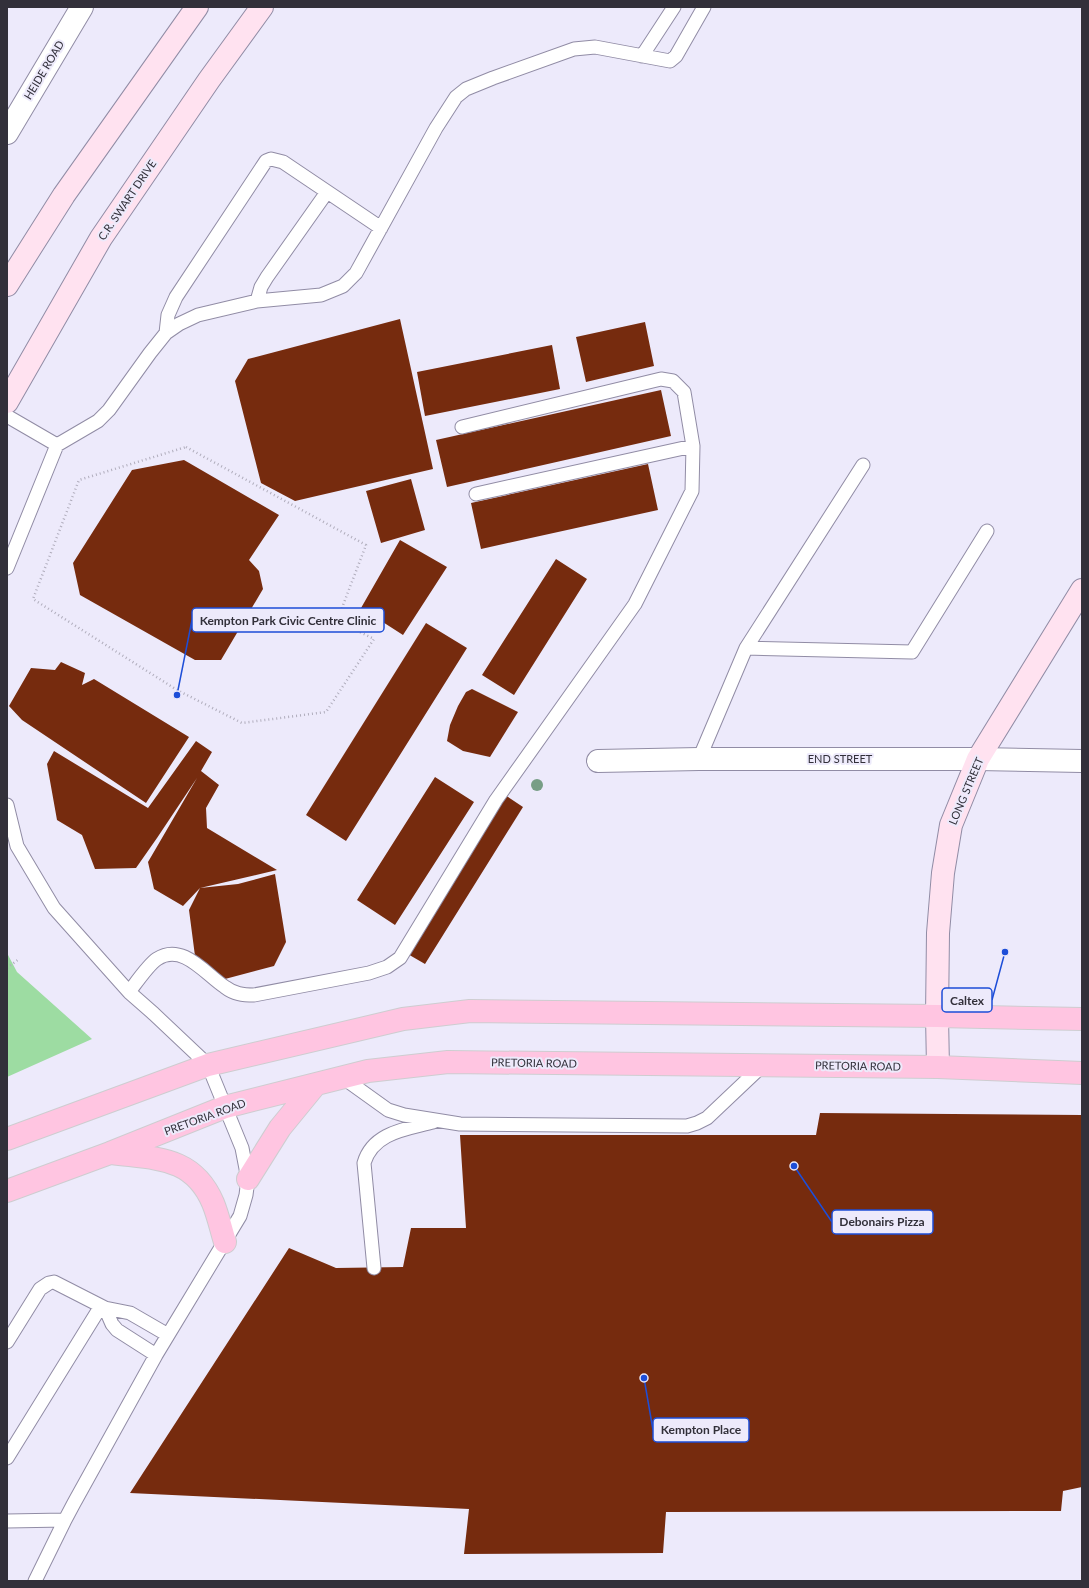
<svg xmlns="http://www.w3.org/2000/svg" width="1089" height="1588" font-family="Lato,sans-serif">
<style>
.green{fill:#9ddca2}
.building{fill:#762b0e}
.lines{fill:none;stroke-linecap:round;stroke-linejoin:round}
.lane-casing{stroke:#918ca5;stroke-width:15}
.street-casing{stroke:#918ca5;stroke-width:24}
.secondary-casing{stroke:#918ca5;stroke-width:24}
.primary-casing{stroke:#cecdd0;stroke-width:24}
.path{stroke:#b0adbc;stroke-width:2.5;stroke-dasharray:1 3;stroke-linecap:butt}
.lane{stroke:#fff;stroke-width:13}
.street{stroke:#fff;stroke-width:22}
.secondary{stroke:#ffe2f0;stroke-width:22}
.primary{stroke:#ffc5e1;stroke-width:22}
.tree{fill:#789e86}
.labels{text-anchor:middle;stroke-width:4;stroke-linejoin:round;paint-order:stroke}
.street-label{font-size:11px;fill:#32303a;stroke:#edeafb}
.leader{fill:none;stroke:#1d4ed8;stroke-width:1.5}
.callout-dot{fill:#1d4ed8;stroke:#edeafb;stroke-width:1.5}
.callout{fill:#edeafb;stroke:#1d4ed8;stroke-width:1.5}
.callout-label{font-size:12px;text-anchor:middle;font-weight:bold;fill:#32303a}
</style>
<rect width="100%" height="100%" fill="#edeafb"/>
<path class="green" d="M7,953L17,972L92,1039L7,1077Z"/>
<path class="building" d="M400,319L433,469L295,501L261,483L235,381L248,359Z
M645,322L654,366L586,382L576,337Z
M552,345L560,389L425,416L417,372Z
M661,390L671,436L447,487L436,440Z
M184,460L279,515L249,560L259,571L263,589L221,660H195L80,595L73,563L132,470Z
M648,464L658,510L481,549L471,503Z
M411,479L425,530L381,543L366,491Z
M400,540L447,567L403,635L361,608Z
M556,559L587,579L514,695L482,675Z
M426,623L467,648L346,841L306,815Z
M61,662L85,673L82,685L94,679L189,737L146,803L22,720L9,706L31,668L55,670Z
M472,689L518,712L490,757L463,751L447,741L450,725L458,706L466,692Z
M196,741L212,752L201,771L219,785L206,808L207,828L277,870L200,888L238,884L275,874L286,942L274,966L225,979L195,956L189,910L200,888L183,906L154,889L148,862L197,778L157,838L136,868L95,869L82,835L57,820L47,764L54,751L148,808Z
M435,777L474,802L395,925L357,900Z
M505,795L523,807L425,964L406,953Z
M820,1113L1082,1115V1487L1063,1491L1061,1511L666,1512L663,1553L464,1554L469,1509L130,1493L289,1248L336,1268L403,1267L411,1228H466L460,1135H816Z"/>
<g class="lines">
<g class="lane-casing">
<path id="lane" d="M642,56L674,7
M257,301L261,287L267,277L327,192
M166,333L168,315L176,297L266,161L271,159L283,162L381,228
M7,416L57,445
M476,494L693,446
M7,568L57,445L98,421L109,410L150,353L166,333L179,324L198,315L257,301L321,295L343,286L356,273L436,128L456,97L466,89L493,78L574,49L595,47L670,61L676,56L704,7
M746,648L912,652L987,531
M699,759L746,648L863,465
M7,805L17,846L54,908L129,992L154,1014L208,1065L242,1148L248,1179L246,1195L240,1216L156,1355L74,1503L65,1520L7,1521
M129,992C136,983 148,965 157,959C183,942 206,975 225,987C234,994 243,995 254,995L369,973L387,967L400,958L496,800L635,604L692,491L693,446L684,392L673,381L661,379L462,427
M342,1077L388,1110L404,1115L460,1124L687,1126L697,1123L707,1118L763,1065
M374,1268L364,1163C373,1132 407,1129 433,1122
M105,1308L112,1324L117,1330L156,1355
M7,1342L40,1289L49,1283L54,1282L105,1308L130,1313L168,1335
M7,1458L101,1306
M35,1581L65,1520"/>
</g>
<g class="street-casing">
<path id="street" d="M7,133L82,7
M598,761L699,759H978L1082,761"/>
</g>
<g class="secondary-casing">
<path id="secondary" d="M7,285L64,195L197,7
M7,402L101,238L209,80L262,7
M938,1067L937,1016L938,933L943,873L951,825L978,759L1082,590"/>
</g>
<g class="primary-casing">
<path id="primary" d="M7,1139L208,1065L403,1019L470,1011L937,1016L1082,1019
M112,1153C156,1159 193,1156 213,1203C218,1215 221,1229 225,1242
M248,1179L280,1128L316,1084
M7,1191L110,1153L225,1107L368,1071L448,1062L938,1067L1082,1073"/>
</g>
<path class="path" d="M186,447L366,545L337,621L374,639L326,712L242,723L177,690L33,599L79,480Z
M7,968L19,959"/>
<use href="#lane" class="lane"/>
<use href="#street" class="street"/>
<use href="#secondary" class="secondary"/>
<use href="#primary" class="primary"/>
</g>
<circle class="tree" cx="537" cy="785" r="6"/>
<g class="labels">
<g class="street-label">
<text transform="translate(44 70) rotate(-59)" y="4">HEIDE ROAD</text>
<text transform="translate(127 200) rotate(-56)" y="4">C.R. SWART DRIVE</text>
<text x="840" y="763">END STREET</text>
<text transform="translate(966 791) rotate(-67)" y="4">LONG STREET</text>
<text transform="translate(534 1063) rotate(1)" y="4">PRETORIA ROAD</text>
<text transform="translate(858 1066) rotate(1)" y="4">PRETORIA ROAD</text>
<text transform="translate(205 1117) rotate(-20)" y="4">PRETORIA ROAD</text>
</g>
</g>
<path class="leader" d="M177 695L192 620M1005 952L992 1000M794 1166L832 1222M644 1378L653 1430"/>
<g class="callout-dot">
<circle cx="177" cy="695" r="4"/>
<circle cx="1005" cy="952" r="4"/>
<circle cx="794" cy="1166" r="4"/>
<circle cx="644" cy="1378" r="4"/>
</g>
<g class="callout">
<rect x="192" y="608" width="192" height="24" rx="4"/>
<rect x="942" y="988" width="50" height="24" rx="4"/>
<rect x="832" y="1210" width="101" height="24" rx="4"/>
<rect x="653" y="1418" width="96" height="24" rx="4"/>
</g>
<g class="callout-label">
<text x="288" y="625">Kempton Park Civic Centre Clinic</text>
<text x="967" y="1005">Caltex</text>
<text x="882" y="1226">Debonairs Pizza</text>
<text x="701" y="1434">Kempton Place</text>
</g>
<rect width="1089" height="1588" fill="none" stroke="#32303a" stroke-width="16"/>
</svg>
